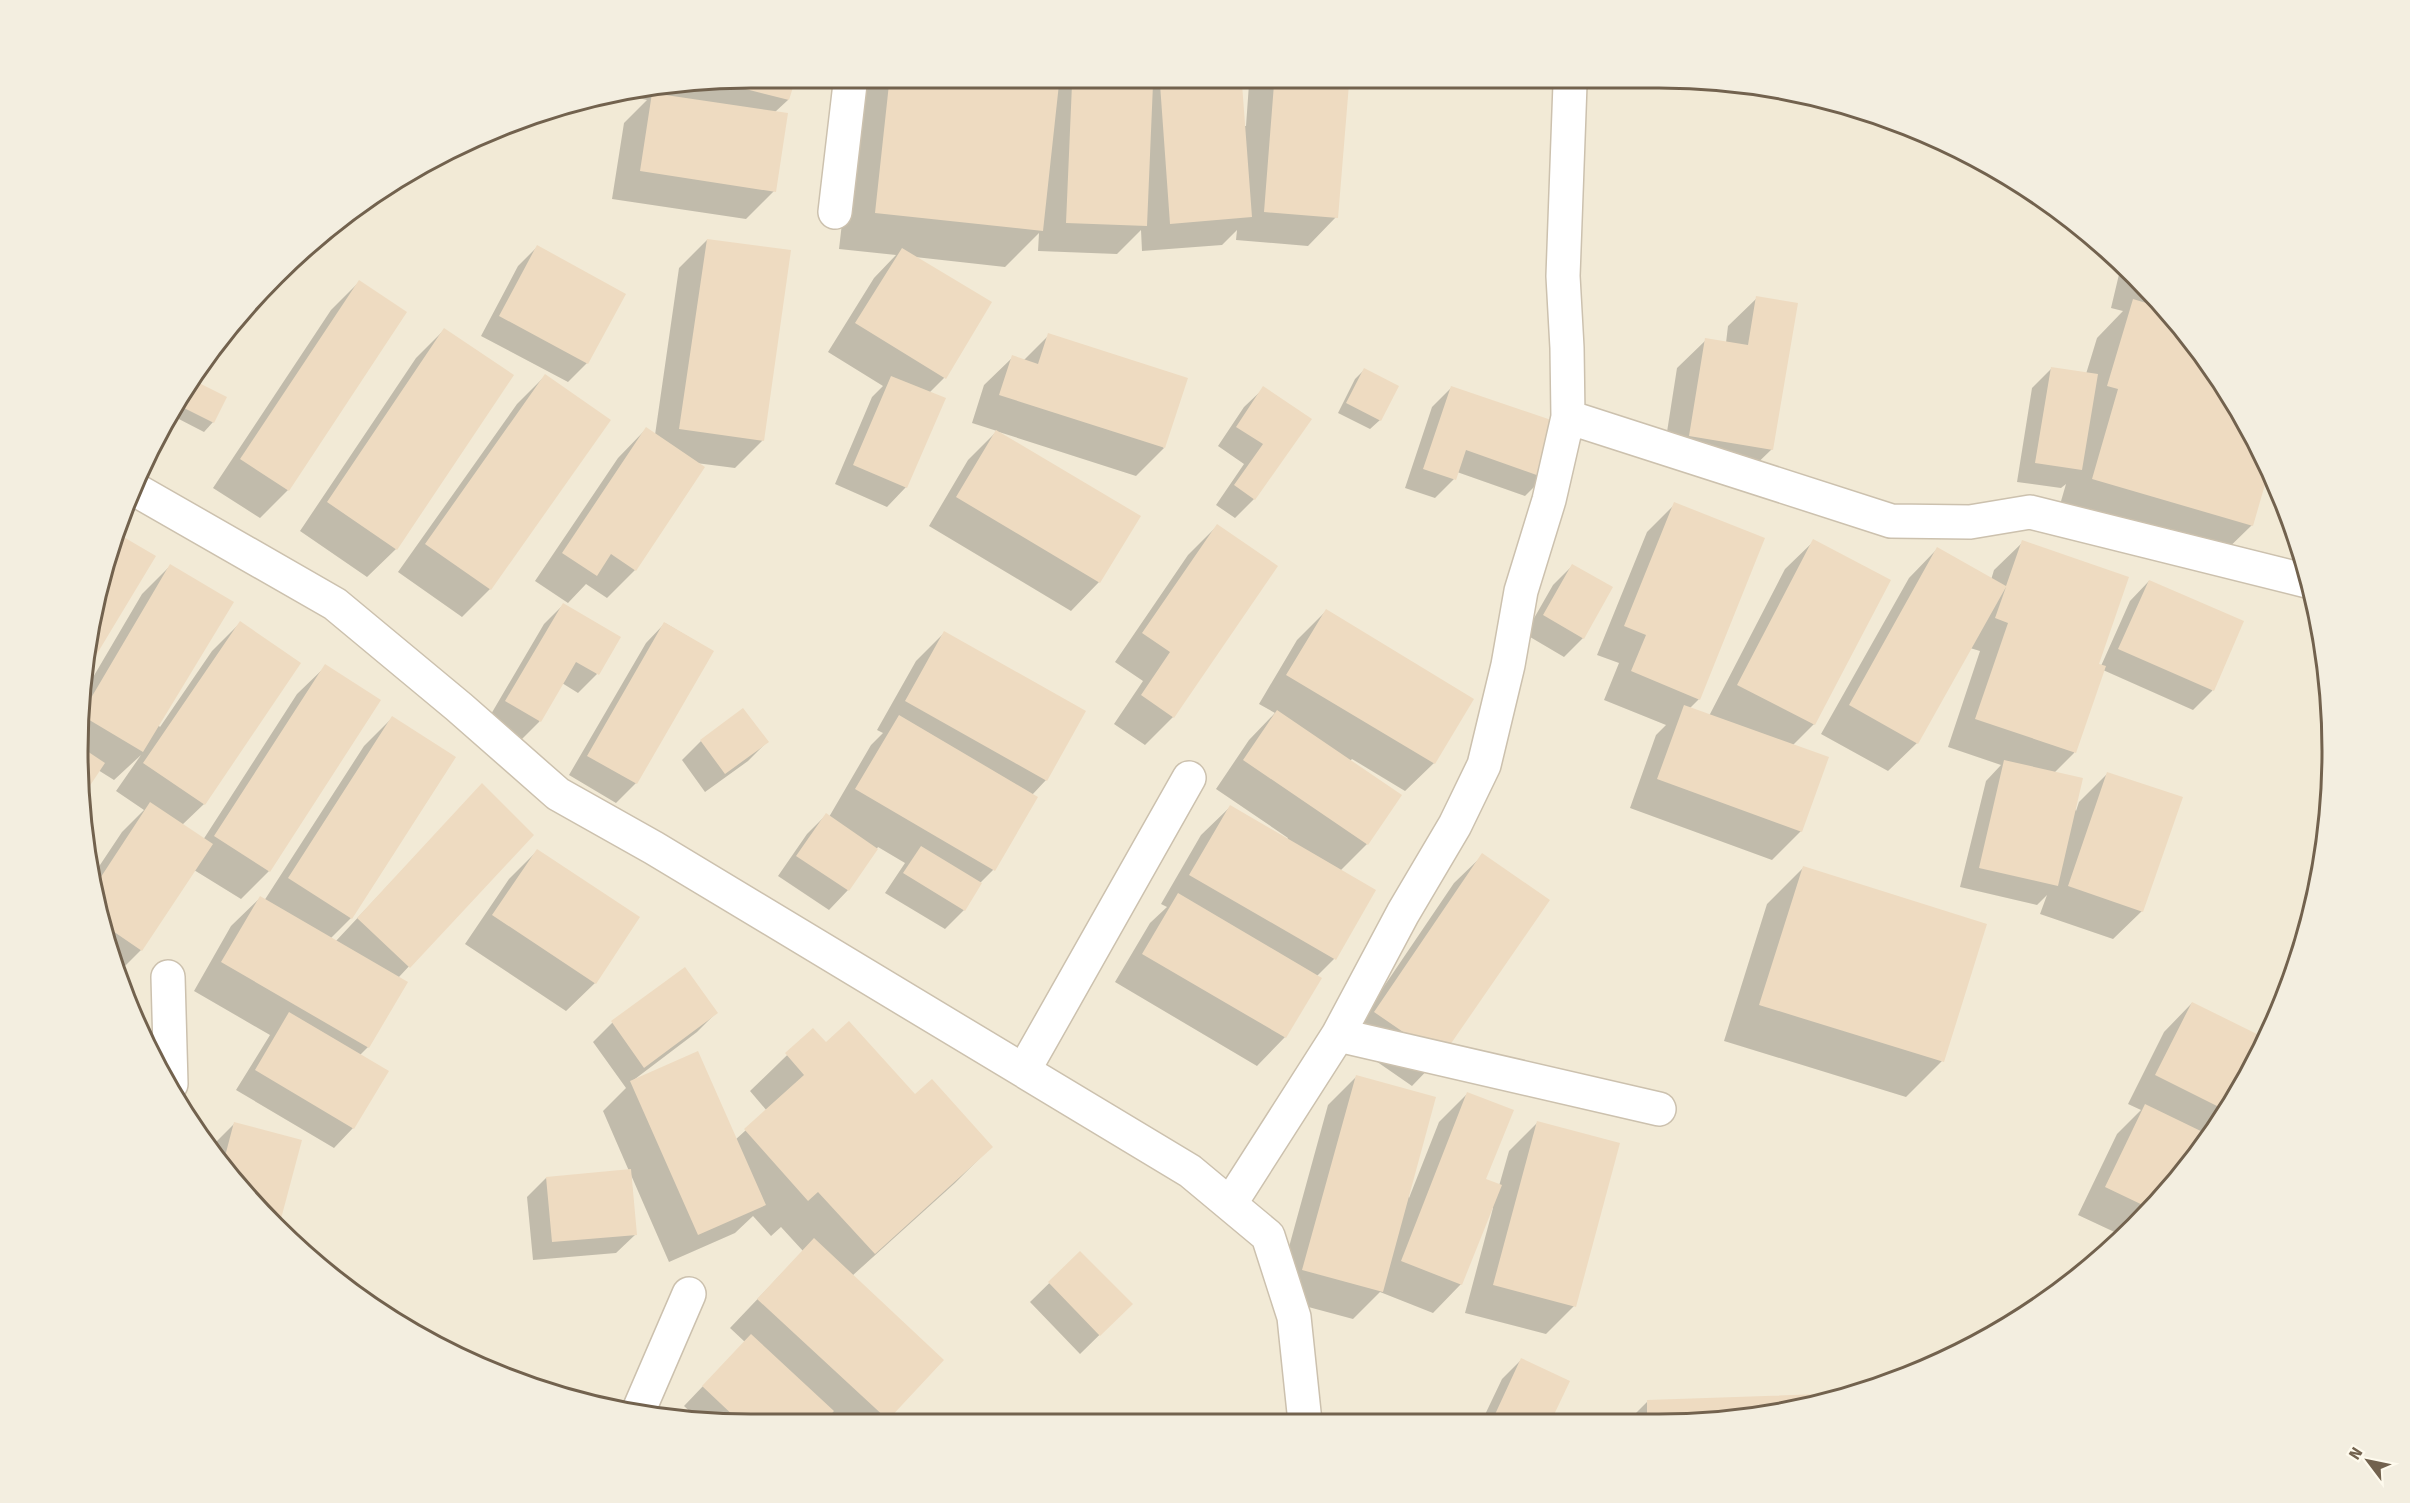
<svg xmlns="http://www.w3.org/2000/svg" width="2410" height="1503" font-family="'Fira Sans',sans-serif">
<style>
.residential{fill:#f2ead6}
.shadow{fill:#0003}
.building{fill:#eedbc1}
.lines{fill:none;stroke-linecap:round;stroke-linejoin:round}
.minor-casing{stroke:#ccc1ae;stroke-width:36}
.minor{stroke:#fff;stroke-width:33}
.rim{fill:none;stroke:#72624e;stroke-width:3}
</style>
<rect width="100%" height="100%" fill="#fbf7e7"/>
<path class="residential" d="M663,84H1746L1916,129L2068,217L2165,307L2242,414L2296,535L2326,663L2331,795L2309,925L2263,1049L2193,1161L2103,1258L1995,1335L1875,1389L1703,1424L664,1419L494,1374L342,1286L275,1227L192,1126L114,968L84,840L78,751L84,663L114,535L192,377L275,276L342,217L453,148L535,114Z"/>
<path class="shadow" d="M663,84H792L788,100L775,112L774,191L746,219L612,199L624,123L647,100L621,94Z
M858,84H1241L1244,126H1246L1249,84H1347L1336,217L1308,246L1236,240L1237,230L1222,245L1142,251L1141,230L1117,254L1038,251L1039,233L1005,267L915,257L990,303L944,378L929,393L906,487L887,507L835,484L872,397L883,386L828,352L874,278L896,255L839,249Z
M707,240L763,440L735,468L696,463L635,570L607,598L586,584L568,603L535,581L618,458L646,429L655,435L679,268Z
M537,247L587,363L568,382L481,336L518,266Z
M2121,266L2165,307L2242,414L2268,472L2252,525L2215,561L2057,515L2066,484L2061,488L2017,482L2032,388L2051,369L2086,374L2097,338L2123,311L2111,308Z
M359,282L288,490L260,518L213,488L331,310Z
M1757,298L1772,449L1743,477L1662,464L1677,368L1706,340L1726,343L1728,326Z
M444,330L396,549L367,577L300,531L416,358Z
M1049,335L1164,448L1136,476L999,432L1099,582L1071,611L929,526L968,460L997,431L972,423L984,385L1013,357L1023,361Z
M1364,370L1380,420L1370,429L1338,413L1355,379Z
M545,376L490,589L462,617L398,572L517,404Z
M190,381L213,422L204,432L173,416Z
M1264,388L1309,419L1254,499L1235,518L1216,505L1244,464L1218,446L1244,407Z
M1451,388L1544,477L1525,496L1457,472L1454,479L1435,498L1405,488L1432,407Z
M1675,504L1699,699L1689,709L1709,716L1785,569L1814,541L1889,580L1814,724L1792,746L1801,831L1772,860L1630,808L1656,735L1666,725L1604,700L1619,663L1597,655L1647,532Z
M1217,526L1173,717L1145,745L1114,724L1143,681L1115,662L1188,555Z
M115,533L154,557L83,674L84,663Z
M2023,542L2097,665L2101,666L2130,601L2149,581L2242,622L2212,691L2193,710L2103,670L2074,753L2054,773L2076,811L2079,802L2107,774L2142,911L2113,939L2040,914L2047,895L2037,905L1960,887L1986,781L2001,765L1948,747L1980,651L1970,648L1917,743L1888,771L1821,734L1909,578L1937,549L1991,580L1994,570Z
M170,566L158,725L160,727L212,651L240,623L204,804L182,825L203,840L297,694L326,666L269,871L241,899L194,870L141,950L117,974L92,877L122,832L144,810L116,791L141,755L114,780L98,770L81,796L78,751L82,696L142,594Z
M1572,566L1583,638L1564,657L1525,634L1553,585Z
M563,605L597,674L578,693L562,683L539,722L520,741L487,721L544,624Z
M1326,611L1472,699L1434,763L1405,791L1352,759L1350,761L1367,844L1340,871L1334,959L1317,976L1285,1037L1257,1066L1115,982L1150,923L1167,907L1161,904L1201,835L1230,807L1287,840L1288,838L1216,789L1249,740L1275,713L1259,704L1297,640Z
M665,623L712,651L636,783L616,803L569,775L646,643Z
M944,633L1046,780L1032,795L1036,798L993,870L979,884L964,910L945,929L885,893L905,863L878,847L848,890L829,910L778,876L807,834L826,815L829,817L871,745L883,733L877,730L916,661Z
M392,718L351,918L330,939L335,942L482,785L532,835L398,978L368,1047L360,1055L353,1128L334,1148L236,1090L270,1035L194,991L231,926L260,898L264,901L364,746Z
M701,741L767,742L748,761L705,792L682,760Z
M537,851L595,983L566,1011L465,944L509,879Z
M1483,855L1440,1057L1412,1086L1347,1041L1454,883Z
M1803,868L1942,1061L1906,1097L1724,1041L1767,904Z
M685,969L716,1013L697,1032L631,1082L735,1140L767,1111L750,1091L813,1030L826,1044L914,1096L991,1147L955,1183L852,1276L942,1360L885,1420H829L826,1418L824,1420L698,1419L684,1406L745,1342L730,1328L803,1251L781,1227L771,1236L753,1216L735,1233L669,1262L631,1175L636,1234L616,1253L533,1260L527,1197L546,1178L629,1171L603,1111L626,1088L593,1042L612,1023Z
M2192,1003L2263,1049L2193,1161L2123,1236L2078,1215L2117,1134L2141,1110L2128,1104L2164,1032Z
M1356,1077L1409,1198L1439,1122L1467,1094L1484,1180L1499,1186L1509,1151L1537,1123L1574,1306L1546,1334L1465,1313L1493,1208H1491L1461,1284L1433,1313L1380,1292L1353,1319L1275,1298L1328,1105Z
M234,1124L300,1141L277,1229L210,1148Z
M1080,1253L1131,1304L1080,1354L1030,1302Z
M1521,1360L1549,1423H1481L1502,1379Z
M1851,1394L1703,1424L1626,1423L1647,1402Z"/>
<path class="building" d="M726,84H794L789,100Z
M889,84H1059L1043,231L875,213Z
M1072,84H1153L1147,226L1066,223Z
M1160,84H1242L1252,217L1170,224Z
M1274,84H1349L1338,218L1264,212Z
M652,93L788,113L776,192L640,171Z
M707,239L791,250L764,441L679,429Z
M537,245L626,294L588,364L499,316Z
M902,248L992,302L946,379L855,323Z
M359,280L407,312L289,491L240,459Z
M1756,296L1798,303L1773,450L1689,436L1705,338L1748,345Z
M2133,299L2166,309L2242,414L2268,474L2253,526L2092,479L2118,389L2107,386Z
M444,328L514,375L397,550L327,502Z
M1048,333L1188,378L1165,448L999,395L1012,355L1038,364Z
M2051,367L2098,374L2082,470L2035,463Z
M1364,368L1399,386L1381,421L1346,403Z
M545,374L611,420L491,590L425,544Z
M891,376L946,398L907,488L853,465Z
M191,379L227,397L214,423L178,405Z
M1263,386L1312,419L1255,500L1234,485L1263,444L1236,427Z
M1451,386L1563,424L1545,478L1466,450L1456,480L1423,469Z
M646,427L705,467L636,571L611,554L597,576L562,553Z
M996,430L1141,516L1100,583L956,497Z
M1674,502L1765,538L1700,700L1631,671L1646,635L1624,626Z
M1217,524L1278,566L1174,718L1141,695L1170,652L1142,633Z
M115,532L156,556L83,677L84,663Z
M1813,539L1891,580L1815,725L1737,685Z
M2022,540L2129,577L2099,664L2106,666L2076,753L1975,719L2008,623L1995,618L2006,587L1918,744L1849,705L1937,547L2006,586Z
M170,564L234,602L143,752L81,715Z
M1572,564L1613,587L1584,639L1543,615Z
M2149,580L2244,621L2214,691L2118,649Z
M563,603L621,637L599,675L576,662L541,722L505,701Z
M1326,609L1474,699L1435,764L1286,675Z
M240,621L301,663L205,805L143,763Z
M664,622L714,651L637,784L587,756Z
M944,631L1086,711L1047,781L905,701Z
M325,664L381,700L270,872L214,836Z
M1684,705L1829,757L1802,832L1657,779Z
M743,708L769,742L725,774L700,740Z
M1277,710L1402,795L1368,845L1243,760Z
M899,715L1038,797L995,871L855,789Z
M392,716L456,757L352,919L288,878Z
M78,745L105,763L81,799L78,751Z
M2004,760L2083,778L2058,886L1979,868Z
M2107,772L2183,797L2143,912L2068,886Z
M482,783L534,835L410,968L357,918Z
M150,802L213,844L142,951L104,925L95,886Z
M1230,805L1376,890L1336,960L1189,875Z
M826,813L878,849L849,891L796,856Z
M921,846L982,883L965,911L903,873Z
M537,849L640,917L596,984L492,915Z
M1482,853L1550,900L1441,1058L1374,1012Z
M1803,866L1987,924L1944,1062L1759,1005Z
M1178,893L1322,978L1286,1038L1142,954Z
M260,896L408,982L369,1048L221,962Z
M685,967L718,1013L644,1068L611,1021Z
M2192,1002L2267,1039L2263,1049L2225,1110L2155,1075Z
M289,1012L389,1071L354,1129L255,1070Z
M849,1021L915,1094L932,1079L993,1147L875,1254L818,1192L808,1201L744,1129L804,1075L785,1053L813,1028L826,1042Z
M698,1051L766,1205L698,1235L630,1081Z
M1356,1075L1436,1097L1383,1292L1302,1270Z
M1467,1092L1514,1110L1486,1179L1502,1185L1462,1285L1401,1261Z
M2145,1104L2209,1135L2193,1161L2149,1208L2105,1187Z
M1537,1121L1620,1143L1576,1307L1493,1285Z
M234,1122L302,1140L278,1230L223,1164Z
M631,1169L637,1235L552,1242L546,1177Z
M814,1238L944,1360L888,1420L757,1299Z
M1080,1251L1133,1304L1100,1336L1048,1282Z
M751,1334L834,1411L826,1420H738L702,1386Z
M1521,1358L1570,1381L1550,1423H1491Z
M1852,1393L1703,1424L1647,1423V1400Z"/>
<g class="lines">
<g class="minor-casing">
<path id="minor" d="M835,212L850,84
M1568,417L1891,521L1970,522L2030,512L2307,581
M136,490L335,604L459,707L558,794L654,848L1190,1171L1268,1236L1294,1317L1305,1422
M168,977L171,1084
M1338,1035L1659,1109
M1024,1070L1189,778
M1230,1204L1338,1035L1403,913L1455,825L1484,765L1508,665L1521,591L1549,500L1568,417L1567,348L1563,276L1570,84
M638,1412L689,1294"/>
</g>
<use href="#minor" class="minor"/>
</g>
<path d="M0 0H2410V1503H0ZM751 88H1659A663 663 0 0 1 2322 751V751A663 663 0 0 1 1659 1414H751A663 663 0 0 1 88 751V751A663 663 0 0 1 751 88Z" fill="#f3eee0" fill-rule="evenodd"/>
<path class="rim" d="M751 88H1659A663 663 0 0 1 2322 751V751A663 663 0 0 1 1659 1414H751A663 663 0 0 1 88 751V751A663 663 0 0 1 751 88Z"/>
<g transform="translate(2368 1461) rotate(302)" stroke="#fefaed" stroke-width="4.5" paint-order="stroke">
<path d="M0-4.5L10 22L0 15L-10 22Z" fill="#72624e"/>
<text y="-9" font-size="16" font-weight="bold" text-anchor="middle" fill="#72624e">N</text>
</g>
</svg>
